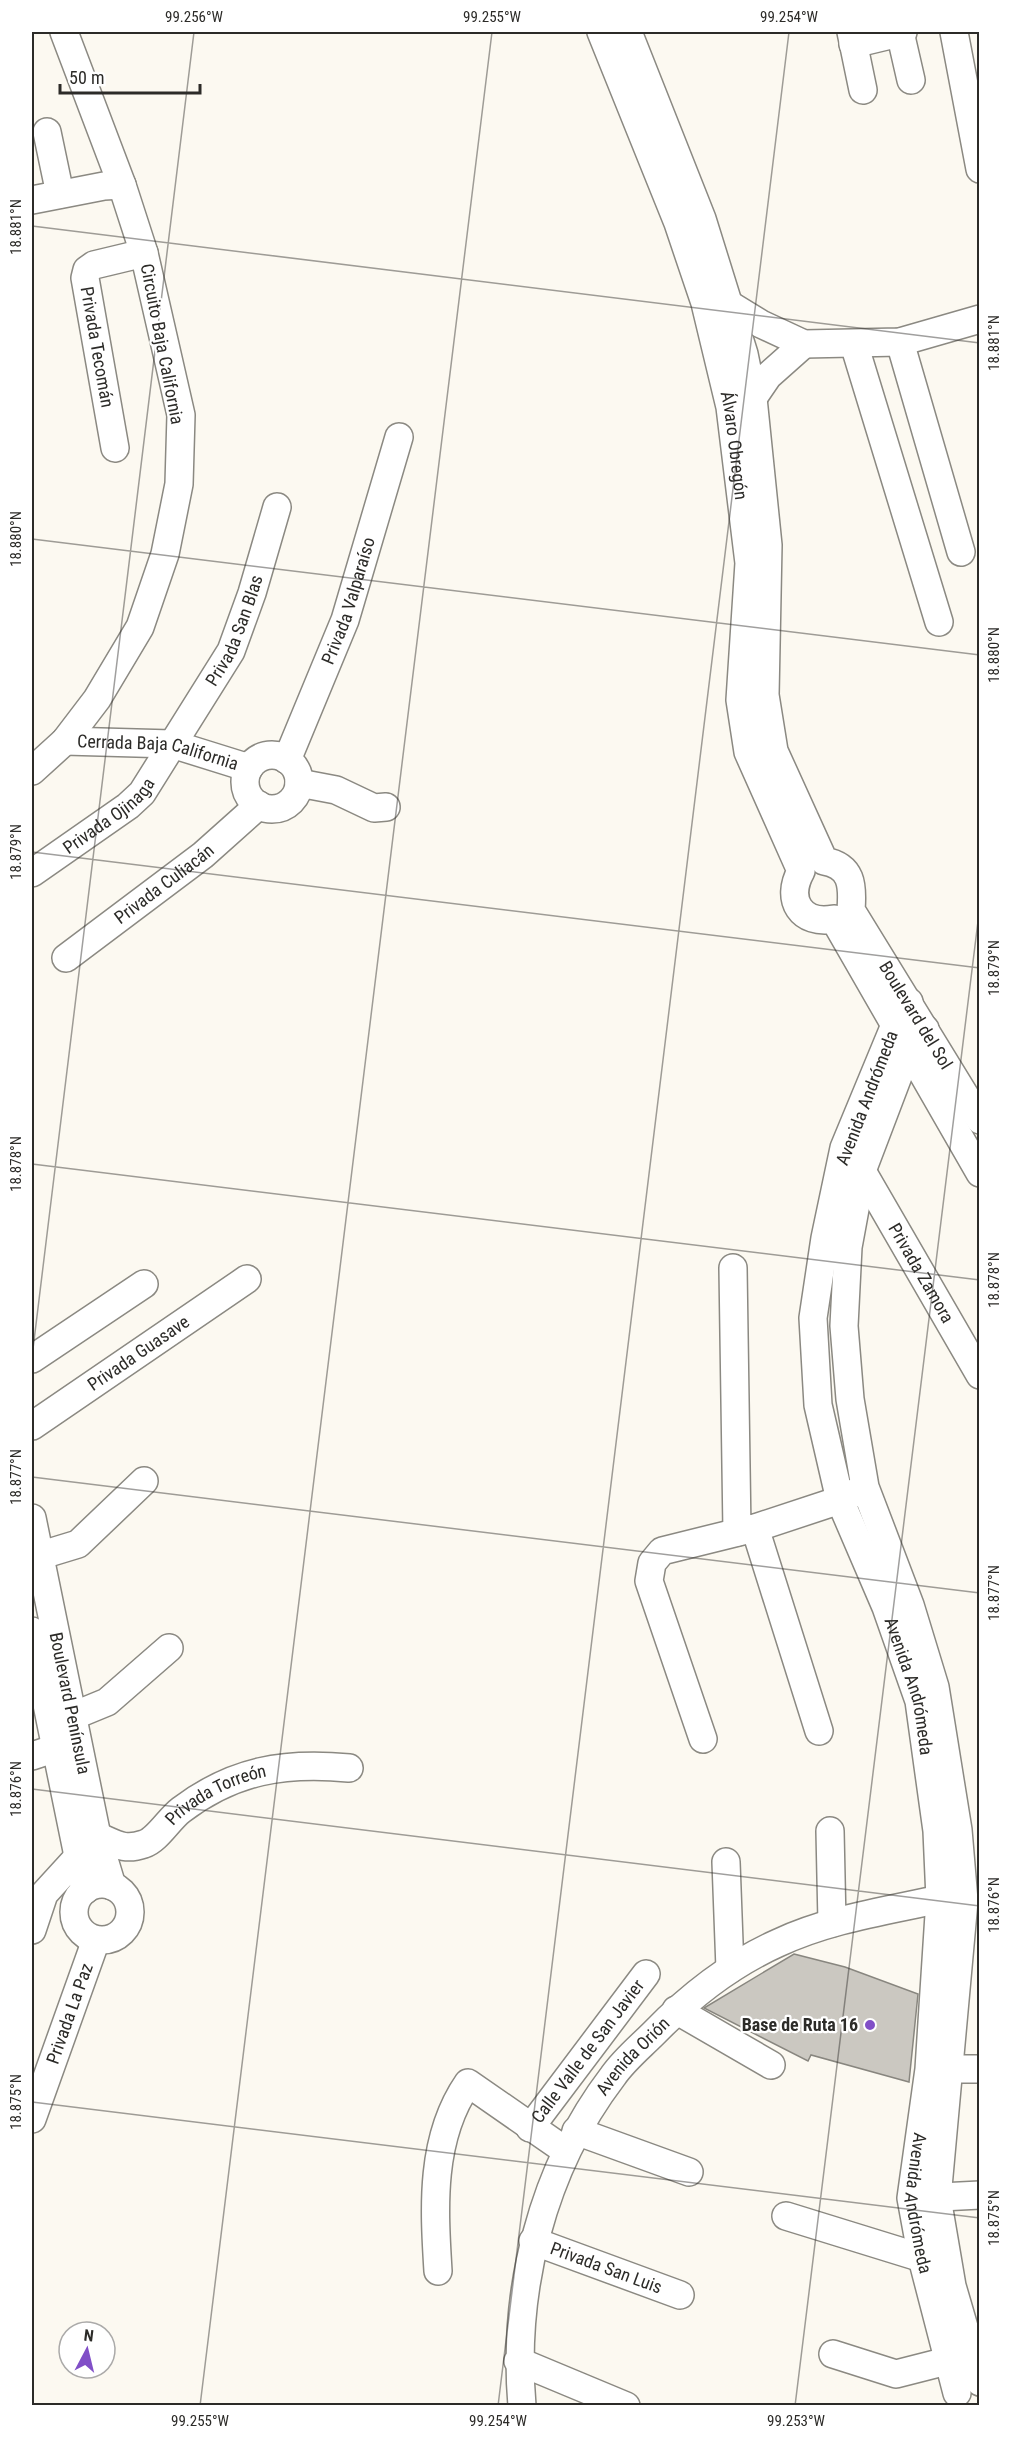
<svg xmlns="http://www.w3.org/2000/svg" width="1011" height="2437" font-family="'Roboto Condensed',sans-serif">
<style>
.building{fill:#cbc8c1;stroke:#88867f;stroke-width:1.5}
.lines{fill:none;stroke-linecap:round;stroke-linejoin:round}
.minor-casing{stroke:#8b8982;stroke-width:30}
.minor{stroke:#fff;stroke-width:27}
.ticks{fill:none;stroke:#2c2b28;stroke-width:1.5;stroke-opacity:0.45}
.poi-dot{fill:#814fc7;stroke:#fff;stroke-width:2}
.labels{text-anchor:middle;stroke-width:4.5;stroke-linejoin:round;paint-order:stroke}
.street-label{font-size:18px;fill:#2c2b28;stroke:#fff}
.poi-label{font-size:18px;font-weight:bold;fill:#2c2b28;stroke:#fff;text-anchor:end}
.neatline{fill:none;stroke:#2c2b28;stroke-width:2}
.ticks-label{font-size:15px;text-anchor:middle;fill:#2c2b28}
</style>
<rect width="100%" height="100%" fill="#fcf9f1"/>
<path class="building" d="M794,1954L845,1967L918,1994L909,2082L811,2055L808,2061L704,2008Z"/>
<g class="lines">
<g class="minor-casing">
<g id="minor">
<path id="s1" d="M601,32L678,223L705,303L730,407L749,563L740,700L748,752L801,871C785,900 801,925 834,919L980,1173"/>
<path id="s2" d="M628,32L702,219L744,354L753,398L768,545L765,695L774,751L824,861C852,866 853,885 851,910L980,1120"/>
<path d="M851,32L863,90"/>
<path d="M900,32L911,80"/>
<path d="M954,32L980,169"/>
<path d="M853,44L903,32"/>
<path d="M47,132L60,194"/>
<path d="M32,200L104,186L122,185"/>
<path d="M730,305L761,324L804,344L900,342L980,319"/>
<path d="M900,342L961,552"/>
<path d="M854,344L939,622"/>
<path d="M745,401L753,398L768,376L804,344"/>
<path d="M115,448L85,278L87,270L94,265L144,253"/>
<path id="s3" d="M65,741L172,744L249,768"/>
<circle cx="272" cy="782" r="27"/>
<path id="s4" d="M287,760L345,620L399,437"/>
<path d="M32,771L65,741L97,699L140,627L165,554L179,484L181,415L144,253L122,185L64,32"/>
<path d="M299,783L336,790L374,808L386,807"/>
<path id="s5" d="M32,873L128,806L142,793L231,651L252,593L277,507"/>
<path id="s6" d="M66,958L203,855L259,805"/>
<path id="s7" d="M909,1002L895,1025L844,1148L825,1238L813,1318L818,1405L840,1500L886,1607L919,1701L937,1831L940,1899L929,2069L911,2198L922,2258L957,2393"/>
<path d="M925,1029L908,1050L862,1171L848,1247L844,1326L850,1399L865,1487L910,1605L935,1687L958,1830L964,1901L937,2198L952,2286L980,2382"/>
<path id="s8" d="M862,1171L980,1375"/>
<path d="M733,1268L737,1532"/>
<path d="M32,1359L144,1284"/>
<path id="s9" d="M32,1426L247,1279"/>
<path id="s10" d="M32,1518L97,1836L112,1886"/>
<path d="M755,1528L819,1731"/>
<path d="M32,1558L78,1544L144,1481"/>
<path d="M32,1631L85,1890"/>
<path d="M703,1739L649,1581L652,1563L662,1551L755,1528L840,1500L856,1492"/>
<path d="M32,1756L56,1748L73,1716L107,1702L169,1648"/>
<path d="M830,1831L832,1923"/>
<path d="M726,1862L730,1969"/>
<circle cx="102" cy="1912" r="28"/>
<path id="s11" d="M32,1930L44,1894L97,1836C116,1844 124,1851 144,1844C157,1840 169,1819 181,1810C234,1770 284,1762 349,1768"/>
<path d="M676,2010L771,2065"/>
<path d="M930,2069H980"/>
<path id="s12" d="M32,2119L96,1940"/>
<path id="s13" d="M530,2128L646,1974"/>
<path d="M576,2131L689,2172"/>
<path d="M921,2198L980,2195"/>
<path d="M786,2216L922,2258"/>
<path id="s14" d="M533,2241L680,2295"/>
<path d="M438,2271C434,2207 430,2138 468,2083L566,2151"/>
<path d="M833,2354L896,2374L947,2361"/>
<path d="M518,2361L626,2406"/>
<path id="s15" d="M522,2406C512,2290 542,2169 613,2076C624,2060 640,2047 654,2033C690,1996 731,1964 778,1943C829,1919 886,1911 940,1899L957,1901"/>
</g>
</g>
<use href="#minor" class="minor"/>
</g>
<path class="ticks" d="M32,226L980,343M32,539L980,655M32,852L980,968M32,1164L980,1280M32,1357L194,32M32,1477L980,1593M32,1789L980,1906M32,2102L980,2218M200,2406L492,32M498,2406L789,32M795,2406L980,905"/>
<circle class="poi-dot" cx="870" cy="2025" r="6"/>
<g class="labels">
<g class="street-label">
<text transform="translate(162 344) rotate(79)" y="6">Circuito Baja California</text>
<text transform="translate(97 347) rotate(80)" y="6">Privada Tecomán</text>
<text dy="6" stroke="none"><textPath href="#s1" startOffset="436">Álvaro Obregón</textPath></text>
<text dy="6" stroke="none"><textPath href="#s4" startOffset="171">Privada Valparaíso</textPath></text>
<text dy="6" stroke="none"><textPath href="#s5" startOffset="324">Privada San Blas</textPath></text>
<text dy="6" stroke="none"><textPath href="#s3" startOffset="94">Cerrada Baja California</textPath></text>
<text dy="6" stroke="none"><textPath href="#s5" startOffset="96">Privada Ojinaga</textPath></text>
<text dy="6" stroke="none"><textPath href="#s6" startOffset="123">Privada Culiacán</textPath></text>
<text dy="6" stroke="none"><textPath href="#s2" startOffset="1050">Boulevard del Sol</textPath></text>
<text transform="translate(867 1098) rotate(-69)" y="6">Avenida Andrómeda</text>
<text dy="6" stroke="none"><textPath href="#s8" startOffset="118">Privada Zamora</textPath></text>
<text dy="6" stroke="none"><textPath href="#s9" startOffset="129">Privada Guasave</textPath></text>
<text dy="6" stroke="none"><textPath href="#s7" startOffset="717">Avenida Andrómeda</textPath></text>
<text dy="6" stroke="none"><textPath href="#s10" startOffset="189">Boulevard Península</textPath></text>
<text dy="6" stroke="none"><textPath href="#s11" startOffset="255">Privada Torreón</textPath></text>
<text dy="6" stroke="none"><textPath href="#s12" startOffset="112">Privada La Paz</textPath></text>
<text dy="6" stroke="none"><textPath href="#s13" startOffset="96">Calle Valle de San Javier</textPath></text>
<text dy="6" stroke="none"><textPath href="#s15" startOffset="378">Avenida Orión</textPath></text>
<text dy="6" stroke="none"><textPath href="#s7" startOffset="1239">Avenida Andrómeda</textPath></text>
<text dy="6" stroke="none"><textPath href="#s14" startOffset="78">Privada San Luis</textPath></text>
</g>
<g class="poi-label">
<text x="858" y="2031">Base de Ruta 16</text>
</g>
</g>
<rect width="1011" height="2437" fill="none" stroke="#ffffff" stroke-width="66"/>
<g transform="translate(87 2350) rotate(7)"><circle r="28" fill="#ffffff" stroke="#abaaa9" stroke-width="1.5"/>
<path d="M0-4.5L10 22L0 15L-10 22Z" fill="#814fc7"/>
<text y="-9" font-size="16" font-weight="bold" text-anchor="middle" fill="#2c2b28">N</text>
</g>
<path d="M60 84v9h140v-9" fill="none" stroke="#2c2b28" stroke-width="3"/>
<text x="69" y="84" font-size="18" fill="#2c2b28" stroke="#ffffff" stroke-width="4.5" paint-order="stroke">50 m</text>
<rect x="33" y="33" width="945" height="2371" class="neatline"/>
<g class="ticks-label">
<text x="194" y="22">99.256°W</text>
<text x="492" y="22">99.255°W</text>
<text x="789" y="22">99.254°W</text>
<text transform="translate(16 227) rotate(-90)" y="5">18.881°N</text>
<text transform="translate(994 343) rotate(-90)" y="5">18.881°N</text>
<text transform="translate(16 539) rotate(-90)" y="5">18.880°N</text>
<text transform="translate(994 655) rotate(-90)" y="5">18.880°N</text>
<text transform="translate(16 852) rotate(-90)" y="5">18.879°N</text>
<text transform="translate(994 968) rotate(-90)" y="5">18.879°N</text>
<text transform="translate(16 1164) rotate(-90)" y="5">18.878°N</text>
<text transform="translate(994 1280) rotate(-90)" y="5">18.878°N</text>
<text transform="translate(16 1477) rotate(-90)" y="5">18.877°N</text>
<text transform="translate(994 1593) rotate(-90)" y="5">18.877°N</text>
<text transform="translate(16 1789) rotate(-90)" y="5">18.876°N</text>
<text transform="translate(994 1905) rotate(-90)" y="5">18.876°N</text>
<text transform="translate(16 2102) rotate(-90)" y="5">18.875°N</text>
<text transform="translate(994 2218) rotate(-90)" y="5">18.875°N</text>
<text x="200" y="2426">99.255°W</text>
<text x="498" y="2426">99.254°W</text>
<text x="796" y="2426">99.253°W</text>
</g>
</svg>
